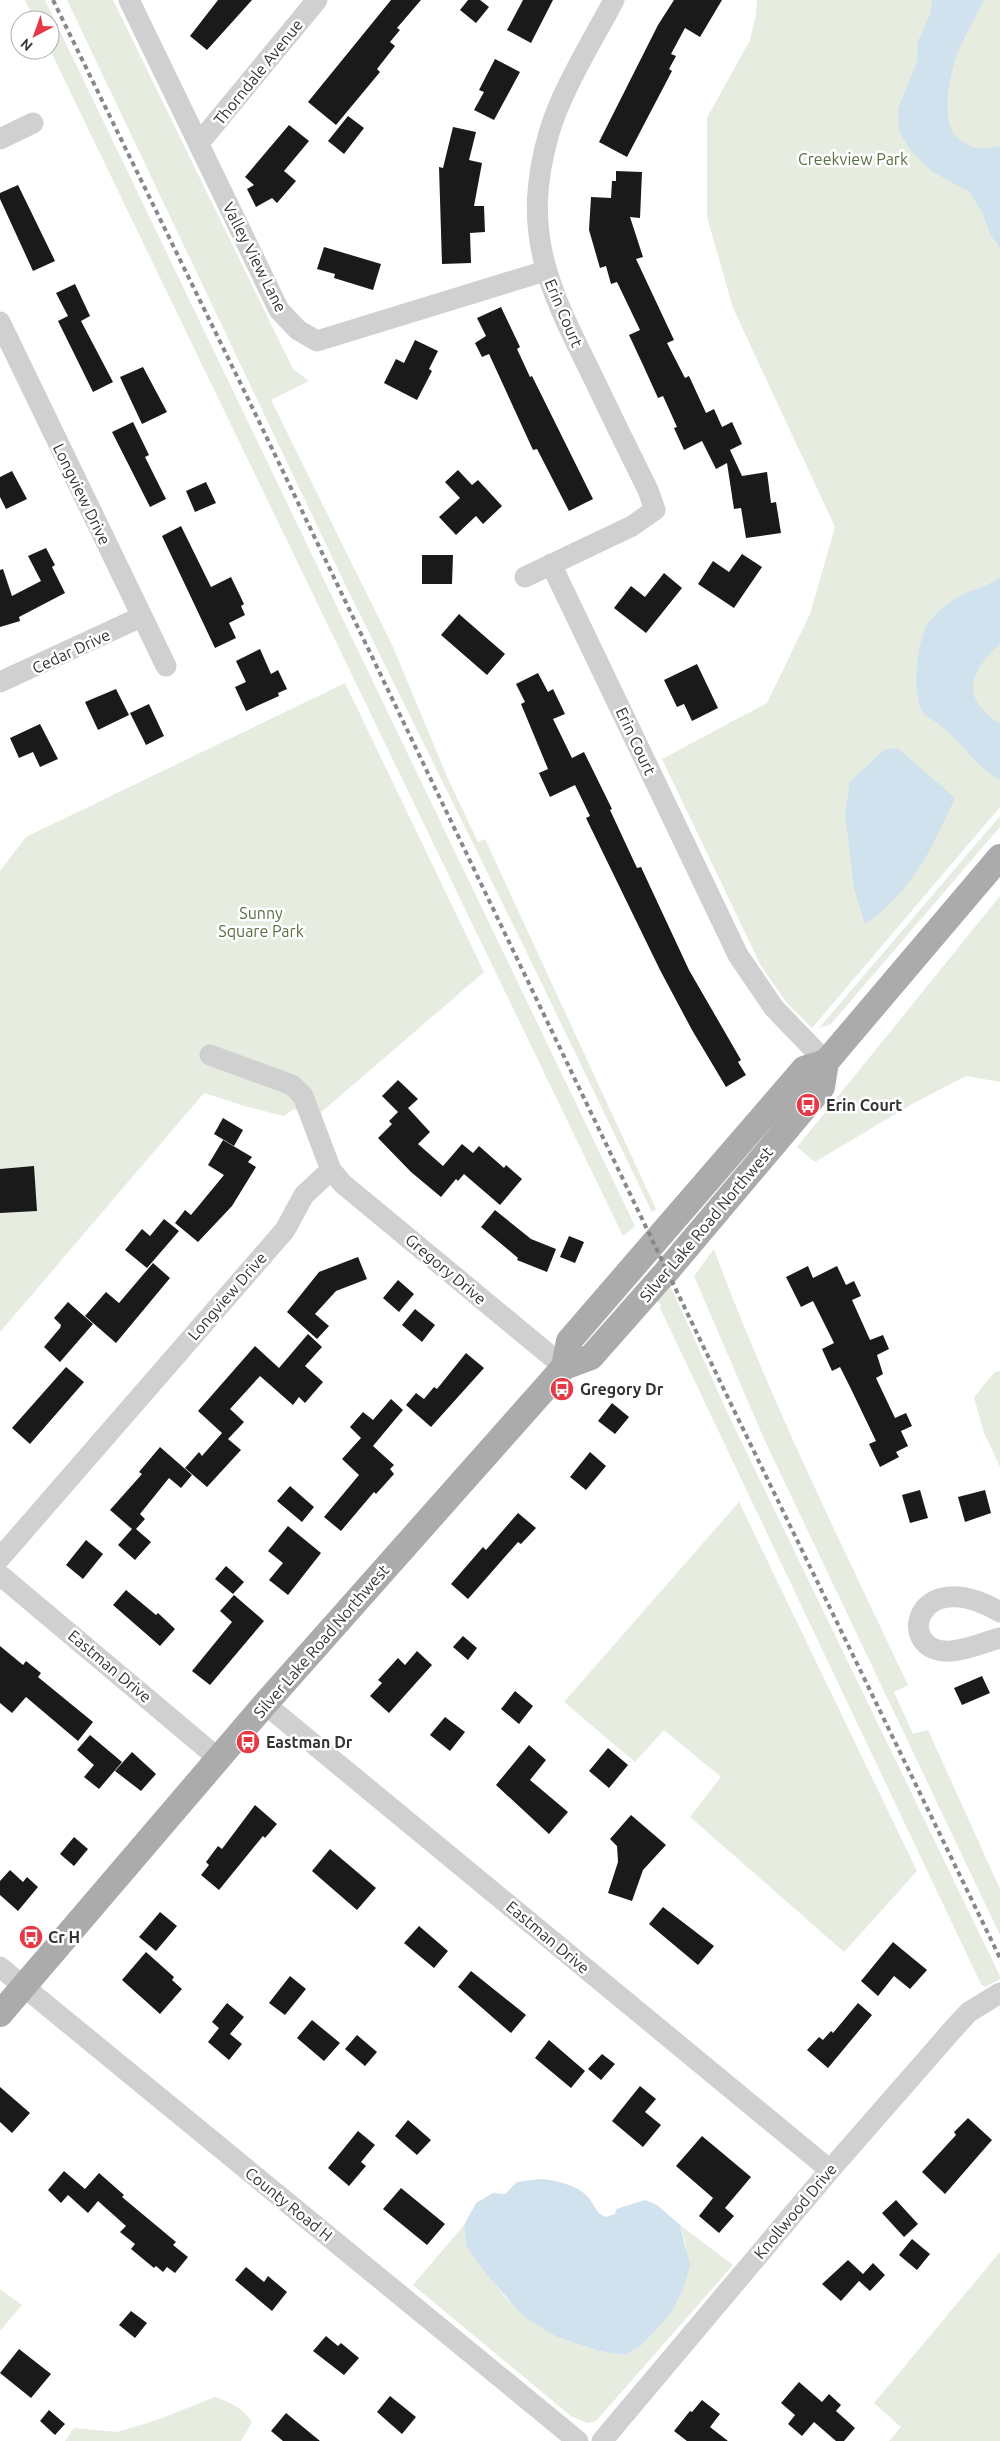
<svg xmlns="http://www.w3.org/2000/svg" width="1000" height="2441" font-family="Ubuntu,sans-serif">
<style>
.green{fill:#e6ecdf}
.water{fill:#cfe2ee}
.building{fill:#1a1a1a}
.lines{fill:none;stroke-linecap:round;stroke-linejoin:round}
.minor{stroke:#d0d0d0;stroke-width:21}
.major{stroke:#ababab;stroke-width:26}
.rail{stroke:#888;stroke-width:4;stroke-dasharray:5 4;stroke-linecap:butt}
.labels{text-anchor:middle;stroke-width:5;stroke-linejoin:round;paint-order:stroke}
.street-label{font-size:16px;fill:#333;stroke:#fff}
.park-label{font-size:16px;fill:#56703f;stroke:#fff}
.poi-label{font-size:16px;font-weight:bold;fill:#333;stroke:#fff;text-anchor:start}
</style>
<rect width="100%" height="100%" fill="#fff"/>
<path class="green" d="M25,0H45L635,1226L623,1236L50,50V20H35Z
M67,0H113L293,369L309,381L271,400L393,647L448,779L478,842L485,839L656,1209L652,1212L527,953L343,580Z
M757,0H1000V807L812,1028L787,1003L761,966L662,759L767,703L810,614L835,527L733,308L707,217V118L750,40L756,15Z
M345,683L484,972L304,1127L300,1112L294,1109L284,1116L248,1107L204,1093L0,1332V871L26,837Z
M1000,816V827L831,1024L819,1028Z
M1000,896V1082L966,1076L912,1104L815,1162L797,1147Z
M714,1249C769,1398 840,1541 908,1685L894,1692L913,1734L928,1730L1000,1889V1935L765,1441L694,1276Z
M671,1287L728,1414L1000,1976V1979L985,1987L981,1984L660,1308L661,1305L657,1301Z
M1000,1371V1467L984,1433L974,1397L995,1372Z
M739,1502L917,1871L844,1952L690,1817L721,1777L664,1730L635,1762L564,1702Z
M464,2225L466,2246L506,2298L557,2337L599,2351L625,2355L642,2345L670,2315L683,2290L686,2244L680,2225L733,2265L596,2421L587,2423L571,2416L413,2285Z
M1000,2252V2441H889L901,2427L874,2403Z
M0,2289L22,2305L0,2331Z
M215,2397C231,2403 243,2408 252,2422L241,2441H65L74,2428L117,2432L157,2420Z"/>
<path class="water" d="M932,0H984C976,16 967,32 959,49C950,70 938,125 960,140C974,150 984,150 1000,146V248L990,234L983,214L970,192L931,171L909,148L899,131L898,109L917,61L918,41L930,14Z
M1000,577V644C968,674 960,697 1000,724V780C976,768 962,742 941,726C934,720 926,718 921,709C912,692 917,636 930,621C938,610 953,598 966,593C978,588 990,585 1000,577Z
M897,748L955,798C932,848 912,892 865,924L854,889L847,829L845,815L850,782L884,750Z
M540,2179C556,2180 577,2185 588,2197C595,2205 596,2214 606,2217L615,2214L616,2209L645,2200L657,2205L680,2225L690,2265L683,2290L670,2315L642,2345L625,2355L599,2351L557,2337L524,2317L488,2276L466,2246L464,2225L476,2203L493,2193L505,2194L517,2182Z"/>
<path class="building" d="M218,0H252L207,50L190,36Z
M391,0H421L397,28L400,30L390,42L395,46L377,69L380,72L336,125L308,102Z
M468,0H480L489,7L476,23L460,10Z
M523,0H553L531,43L507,30Z
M674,0H722L700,37L685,28L671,54L676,56L669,69L672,71L627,157L599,142L658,25Z
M495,59L520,72L494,120L474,110L484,92L479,90Z
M348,116L364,128L344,154L328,141Z
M289,125L309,141L284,171L296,181L277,203L272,198L256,207L247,189L254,185L245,177Z
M453,127L476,132L469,160L482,163L474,206H484L485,232L470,233L471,263L442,264L439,167L443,168Z
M616,171L642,172L640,218L630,217L643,257L636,259L674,340L667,343L685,378L689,376L706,413L714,409L722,427L732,422L742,444L730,450L742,476L767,472L771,503L776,502L781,533L746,538L741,508L734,509L727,463L716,469L702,441L684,450L674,428L677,427L663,396L658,398L643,365L629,335L640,330L617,282L611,284L606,266L600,268L589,230L591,197L611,198L612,181H616Z
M18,185L55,261L33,271L0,199V193Z
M324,247L381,264L373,290L334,278L335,274L317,269Z
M75,284L90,316L81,321L113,382L93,392L58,321L68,316L56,293Z
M501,307L520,347L517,349L530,377L532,376L593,499L569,511L537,449L533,450L489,354L482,357L475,343L486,336L477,318Z
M415,340L438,351L429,369L432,371L417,400L384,383L396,359L404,363Z
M143,367L167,412L142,424L120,377Z
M133,422L149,455L145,457L166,499L150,507L112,432Z
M458,470L472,485L478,480L502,506L483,524L476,516L456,535L439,517L460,498L445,482Z
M12,471L27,499L6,509L0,497V477Z
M206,482L216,503L195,512L186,491Z
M181,526L211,587L231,577L244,604L241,606L245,615L229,623L236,638L215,648L162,536Z
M46,548L55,565L52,567L65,593L19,617L20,621L0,627V570L3,569L12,596L41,581L28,556Z
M742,554L762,567L734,608L698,584L713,561L729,572Z
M422,555H453L452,584H422Z
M664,573L682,588L646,633L614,608L631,586L645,597Z
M459,614L505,654L487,675L441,635Z
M260,649L271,674L278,670L287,689L278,693L279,696L246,711L235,687L246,682L236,661Z
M697,664L718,708L692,721L684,704L677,707L664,680Z
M538,673L548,692L553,689L565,714L553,719L572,758L584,752L612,809L610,810L637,868L641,867L689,970L741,1060L738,1062L746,1075L726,1087L692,1030L660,970L586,818L590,816L575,785L550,797L539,773L548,769L521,704L525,702L516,684Z
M116,689L129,715L98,730L85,702Z
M149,704L164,736L146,745L130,713Z
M40,724L58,759L40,767L33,752L19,758L10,738Z
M398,1080L418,1099L408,1108L430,1132L418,1144L443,1166L462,1144L473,1153L479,1146L504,1168L506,1165L522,1179L500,1205L464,1174L458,1181L456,1179L441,1197L411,1172L378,1138L392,1124L389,1121L398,1112L382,1096Z
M223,1118L243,1130L234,1146L214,1134Z
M223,1140L252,1157L248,1162L256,1167L232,1206L198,1242L175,1223L185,1210L191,1215L224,1175L208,1165Z
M34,1166L37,1211L0,1213V1169Z
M495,1210L531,1239L556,1249L547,1272L517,1260L518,1258L481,1227Z
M164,1219L179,1231L147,1268L125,1250L142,1229L150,1236Z
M569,1236L584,1242L575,1263L560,1257Z
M358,1257L367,1279L336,1291L315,1314L329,1326L317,1339L287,1312L319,1272Z
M153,1263L170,1278L116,1343L85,1316L106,1292L119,1303Z
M808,1266L813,1278L837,1266L846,1285L854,1281L861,1296L852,1300L870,1340L883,1335L889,1349L877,1355L883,1374L876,1378L895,1418L906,1413L912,1426L901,1431L908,1446L896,1452L899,1457L880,1467L869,1444L876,1441L851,1389L840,1367L832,1371L822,1349L834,1343L813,1301L801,1307L786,1277Z
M398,1280L414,1294L399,1312L383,1298Z
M68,1302L93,1324L60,1362L44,1347L60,1328L61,1325L54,1318Z
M415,1309L435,1325L422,1342L402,1325Z
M308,1334L322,1347L305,1366L323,1382L305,1403L299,1397L293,1405L260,1376L230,1409L244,1422L228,1439L241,1450L207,1487L185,1468L199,1452L202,1456L222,1433L198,1411L255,1346L279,1368Z
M466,1353L484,1368L431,1427L406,1405L416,1393L424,1399L434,1387L437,1389Z
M66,1367L84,1382L30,1444L12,1428Z
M391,1399L403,1410L373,1446L394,1465L390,1469L394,1474L376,1494L374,1492L341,1531L324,1517L359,1475L342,1459L361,1438L350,1427L363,1412L373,1420Z
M612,1403L629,1417L615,1434L598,1421Z
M160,1447L192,1475L181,1488L169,1478L140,1514L145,1519L136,1529L151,1542L135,1560L118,1545L132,1529L110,1510L142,1474L139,1472Z
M590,1452L606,1466L586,1490L570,1477Z
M290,1486L314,1507L302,1522L277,1501Z
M920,1490L928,1518L910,1523L902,1495Z
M985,1490L991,1513L965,1522L958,1497Z
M518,1513L536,1528L521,1544L518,1542L468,1599L451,1584L483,1547L486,1550Z
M288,1526L321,1553L288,1595L269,1580L283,1563L268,1551Z
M86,1540L103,1554L83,1579L66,1565Z
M226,1566L244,1582L233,1594L215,1579Z
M126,1590L156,1615L158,1613L175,1629L160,1646L113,1605Z
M234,1595L264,1621L210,1685L192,1671L232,1622L220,1611Z
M463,1636L477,1648L468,1660L453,1647Z
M0,1646L23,1665L26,1661L41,1673L38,1677L93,1722L78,1741L26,1697L12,1713L0,1703Z
M417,1651L432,1665L389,1713L370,1696L382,1683L378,1680L398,1658L405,1665Z
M982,1676L990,1693L962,1705L954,1688Z
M515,1691L533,1706L519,1724L501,1709Z
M445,1717L465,1732L450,1751L430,1735Z
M90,1735L122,1762L99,1789L84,1777L94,1765L77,1750Z
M529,1745L546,1760L530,1780L568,1812L549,1834L496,1785Z
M608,1748L628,1765L609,1788L589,1771Z
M132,1752L156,1774L141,1791L115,1771Z
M255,1805L277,1824L265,1838L263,1836L219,1890L201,1875L209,1865L206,1862L218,1846L222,1849Z
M631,1815L666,1845L643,1870L632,1901L608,1893L618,1862L617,1846L610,1839Z
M74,1837L88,1849L74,1866L60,1854Z
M330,1849L376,1888L357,1910L312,1871Z
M10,1870L23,1882L27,1877L38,1887L18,1911L0,1895V1881Z
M663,1907L714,1946L698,1965L649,1924Z
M160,1912L177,1926L156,1951L139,1937Z
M419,1926L448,1951L434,1968L404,1943Z
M893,1942L927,1970L910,1989L894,1976L878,1996L861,1981Z
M146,1952L174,1977L172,1980L182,1989L160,2014L122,1980Z
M471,1971L526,2015L511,2033L458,1987Z
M290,1976L306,1989L285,2015L269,2003Z
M227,2003L244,2017L230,2034L242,2044L229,2060L208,2042L219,2028L212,2022Z
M858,2003L872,2015L828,2068L807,2050L819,2037L823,2040L831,2031L833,2033Z
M312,2020L340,2043L324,2061L297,2038Z
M357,2035L377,2052L365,2066L345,2049Z
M549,2040L585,2071L571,2088L535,2058Z
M602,2054L615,2064L601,2080L588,2069Z
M640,2086L656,2099L645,2112L661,2125L643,2147L612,2121Z
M0,2087L30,2113L12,2133L0,2122Z
M968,2118L992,2140L945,2194L922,2172L956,2135L954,2132Z
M408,2120L431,2140L417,2155L395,2136Z
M358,2131L375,2145L361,2162L366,2166L349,2186L328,2168Z
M702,2136L751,2177L725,2208L734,2216L719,2233L699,2216L713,2198L676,2166Z
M64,2171L85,2189L99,2173L124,2195L122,2197L176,2242L173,2245L188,2257L175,2273L167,2267L163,2272L156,2266L154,2268L131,2249L135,2244L120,2232L126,2226L98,2201L88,2213L68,2195L61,2203L48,2190Z
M401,2188L445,2224L427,2245L383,2209Z
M896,2200L918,2224L904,2237L882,2213Z
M912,2239L930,2254L917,2270L899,2255Z
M848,2260L863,2274L873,2263L885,2275L870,2291L859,2281L841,2301L822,2284Z
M246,2267L264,2282L268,2276L287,2292L272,2311L235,2280Z
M131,2311L147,2323L135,2338L119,2325Z
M326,2336L338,2346L341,2343L359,2358L344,2375L313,2351Z
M19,2349L51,2374L31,2398L0,2373Z
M799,2382L822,2402L829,2394L841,2405L836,2411L855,2428L844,2441H836L814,2422L802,2436L788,2424L795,2415L781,2403Z
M390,2396L416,2417L402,2434L377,2412Z
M702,2400L720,2414L710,2427L728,2441H687L674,2431L690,2411L692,2412Z
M49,2410L65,2424L55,2435L40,2421Z
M286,2413L320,2441H283L271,2431Z"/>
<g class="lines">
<path class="minor" d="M129,0L279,310L298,330L317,341L545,271
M0,139L33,123
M199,143L317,0
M0,322L166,666
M551,564L738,955L774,1008L826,1062
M525,577L632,526L655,510L648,490C628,450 609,411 590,371C547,285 521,230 549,133C561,91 593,40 614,0
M0,682L141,617
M331,1170L343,1184L564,1367
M0,1558L285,1230L304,1195L331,1170L303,1096L292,1085L210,1055
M0,1575L219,1759
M1000,1612C913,1561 894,1655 951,1651C967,1650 985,1642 1000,1638
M265,1704L830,2170
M0,1967L578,2441
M602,2441L830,2170L955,2027L969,2012L1000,1993"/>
<path class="major" d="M564,1367L569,1341L804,1069L826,1062L1000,857
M0,2014L265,1704L564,1367L591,1357L667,1271L822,1087L826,1062"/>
<path class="rail" d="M53,0L253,409L730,1402L1000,1958"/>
</g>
<defs>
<g id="bus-disc" transform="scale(1.25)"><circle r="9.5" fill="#e63946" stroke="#fff"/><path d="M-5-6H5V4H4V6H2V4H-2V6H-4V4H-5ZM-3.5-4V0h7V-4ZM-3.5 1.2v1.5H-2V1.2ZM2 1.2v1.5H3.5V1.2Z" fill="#fff"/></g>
</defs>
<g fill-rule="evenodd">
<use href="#bus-disc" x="808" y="1105"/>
<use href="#bus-disc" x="562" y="1389"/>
<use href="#bus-disc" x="248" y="1742"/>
<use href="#bus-disc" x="31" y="1937"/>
</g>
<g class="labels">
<g class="street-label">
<text transform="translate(258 72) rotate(-51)" y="6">Thorndale Avenue</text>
<text transform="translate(255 257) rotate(63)" y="6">Valley View Lane</text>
<text transform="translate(564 313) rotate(67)" y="6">Erin Court</text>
<text transform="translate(82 494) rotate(64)" y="6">Longview Drive</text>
<text transform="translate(71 651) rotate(-25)" y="6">Cedar Drive</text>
<text transform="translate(636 741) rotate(65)" y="6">Erin Court</text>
<text transform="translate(706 1224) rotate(-50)" y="6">Silver Lake Road Northwest</text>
<text transform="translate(446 1269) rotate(40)" y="6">Gregory Drive</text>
<text transform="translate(227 1296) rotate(-49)" y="6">Longview Drive</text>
<text transform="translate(321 1641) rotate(-49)" y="6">Silver Lake Road Northwest</text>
<text transform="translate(110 1666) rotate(40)" y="6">Eastman Drive</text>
<text transform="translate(548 1937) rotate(40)" y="6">Eastman Drive</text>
<text transform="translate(289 2204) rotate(39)" y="6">County Road H</text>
<text transform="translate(795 2211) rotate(-50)" y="6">Knollwood Drive</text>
</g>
<g class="park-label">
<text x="853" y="165">Creekview Park</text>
<text x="261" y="919">Sunny<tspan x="261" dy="18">Square Park</tspan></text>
</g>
<g class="poi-label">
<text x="826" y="1111">Erin Court</text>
<text x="580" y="1395">Gregory Dr</text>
<text x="266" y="1748">Eastman Dr</text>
<text x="48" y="1943">Cr H</text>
</g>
</g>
<g transform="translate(35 35) rotate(221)"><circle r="24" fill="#ffffff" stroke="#adadad"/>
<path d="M0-4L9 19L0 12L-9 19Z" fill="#e63946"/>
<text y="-8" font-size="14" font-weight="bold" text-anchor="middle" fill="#333333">N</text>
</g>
</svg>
